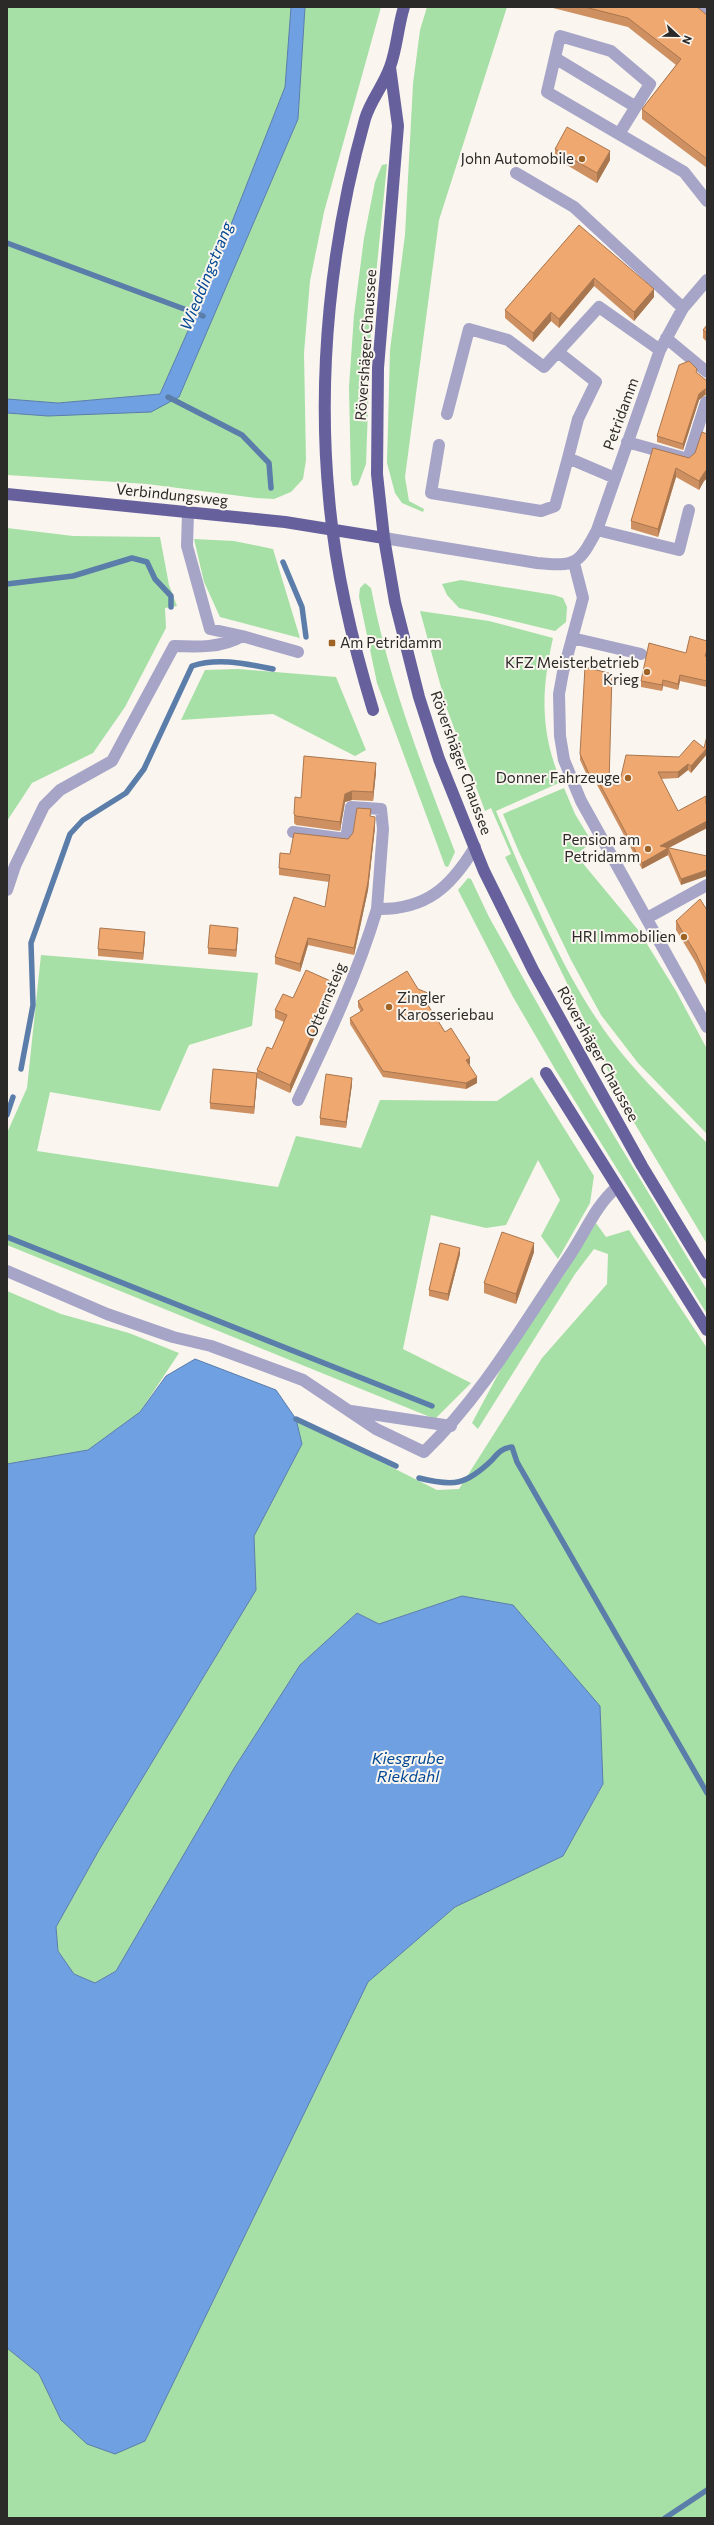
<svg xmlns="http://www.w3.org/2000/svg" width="714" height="2525" font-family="Commissioner,sans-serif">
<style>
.green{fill:#a6e0a6}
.water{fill:#6fa0e1;stroke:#5b7daa}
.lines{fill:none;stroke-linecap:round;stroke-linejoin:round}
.stream{stroke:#5b7daa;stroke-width:5.5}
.minor{stroke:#a6a5c8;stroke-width:12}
.major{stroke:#66619d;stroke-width:12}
.wall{fill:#ce9061}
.shaded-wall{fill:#a8764f}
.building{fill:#f0a871;stroke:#a8764f}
.poi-dot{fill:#9f6425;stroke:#faf5ee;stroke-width:1.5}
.labels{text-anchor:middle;stroke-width:4;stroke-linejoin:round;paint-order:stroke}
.poi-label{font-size:15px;fill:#2c2a28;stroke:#faf5ee;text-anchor:end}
.street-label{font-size:15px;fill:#2c2a28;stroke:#faf5ee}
.water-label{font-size:16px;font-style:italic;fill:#004894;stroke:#faf5ee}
</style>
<rect width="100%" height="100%" fill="#faf5ee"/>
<path class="green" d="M7,7H291L285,87L199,306L160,394L58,403L7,399Z
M305,7H381L324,212L310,281L304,353L306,460L303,479L291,492L274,499L256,498L147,484L7,475V413L48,416L82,414L179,397L298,119Z
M427,7H507L439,220L405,477L409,501L424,509L423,512L402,503L395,493L387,463L390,350L405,235L413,84L420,30Z
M387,164L371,326L366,464L358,485L353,486L351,480L349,387L354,315L364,238L375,182L382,165Z
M7,528L73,536L160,537L169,585L177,606L165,608L166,628L125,707L93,753L32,783L7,821Z
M194,539L234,541L273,549L300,638L220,617L204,582Z
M461,580L554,595L563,598L567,607L566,622L555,631L459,608L447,595L442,584Z
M365,583L371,588C389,681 421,764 455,852L448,867L445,866L437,844L377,683L359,597L360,588Z
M420,611L489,621L553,638C541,691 540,731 561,782L496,811C526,881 555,957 598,1021C628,1067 669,1104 707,1143V1244L626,1109L565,979L505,857L511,854L491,808L485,811L447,709Z
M238,669L336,677L366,750L355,756L273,714L181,720L205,670Z
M564,788L575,814L592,842L576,855L639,931L676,991L707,1049V1134L638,1063L601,1015L571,960L519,852L503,814Z
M468,878L471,879L489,917L578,1076L707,1290V1314L555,1069L513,997L458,890Z
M41,955L258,973L252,1026L189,1045L160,1111L50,1092L37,1151L278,1187L296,1136L361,1148L380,1100L497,1101L532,1077L594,1176L590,1203L558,1259L541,1236L560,1200L538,1160L506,1225L486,1228L431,1215L403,1349L471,1383L435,1419L7,1245V1133L27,1088Z
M596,1223L606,1237L629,1230L707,1348V2518H7V2348L39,2374L61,2420L145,2441L368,1982L455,1907L563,1856L603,1785L600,1706L462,1596L379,1624L357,1613L300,1665L233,1770L116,1971L95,1983L74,1974L58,1951L56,1927L99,1850L256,1590L254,1536L302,1444L296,1419L437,1490L459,1489L542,1358L607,1284L608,1254L594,1249L575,1274L478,1429L472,1423L510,1352L565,1273Z
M7,1291L61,1314L129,1333L179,1353L140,1412L88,1450L7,1464Z"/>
<path class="water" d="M291,7H305L298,119L179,397L151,412L48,416L7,413V399L58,403L160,394L199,306L285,87Z
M195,1359L276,1390L296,1419L302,1444L254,1536L256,1590L99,1850L56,1927L58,1951L74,1974L95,1983L116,1971L233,1770L300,1665L357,1613L379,1624L462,1596L513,1605L600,1706L603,1784L563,1856L455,1907L368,1982L145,2441L115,2454L87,2444L61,2420L39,2374L7,2348V1464L88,1450L140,1412L166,1376Z"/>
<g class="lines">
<path class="stream" d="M7,243L203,316
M168,397L242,435L269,463L271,488
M283,562L302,607L306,637
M7,584L73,576L132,558L147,562L155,579L171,596V607
M21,1069L33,1005L31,943L70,834L83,820L126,793L144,769L192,666C218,657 247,664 273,669
M7,1115L13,1097
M7,1237L432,1406
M296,1419L396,1466
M419,1478C454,1487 466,1485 492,1460C498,1453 502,1448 512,1447L517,1462L707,1793
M665,2518L707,2490"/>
<path class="minor" d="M701,7L707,12
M555,58L636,107
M619,134L650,84L611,51L560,36L547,92L684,172L707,201
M516,173L574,207L683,308
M666,338L707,372
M558,352L596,382L578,419L568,458
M447,414L469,329L508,340L544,367L599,307L660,350
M627,442L688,459L706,402
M439,445L431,493L541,511L555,506L568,458L615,478
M188,513L187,546L210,629L242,636
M597,530L679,550L689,510
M384,538L537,563C576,567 579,564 597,530L660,350L683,308L707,280
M574,563L583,598L563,672L559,694L560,736L564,760L581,801L707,1027
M572,638L641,654
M293,832L346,839L351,807L381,809L383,829L377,909
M7,890L15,866L44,806L60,790L112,761L174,646C197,647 222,648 242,636L298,652
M647,918L707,885
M298,1100C328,1037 357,976 377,909C426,910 451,887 475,847
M7,1271L107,1314L173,1337L211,1346L303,1380L376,1429L424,1452C482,1396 523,1324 568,1258C584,1235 595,1206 616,1188
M351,1411L451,1426"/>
<path class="major" d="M390,67L398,126L378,368L377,474L384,538L395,602L419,697L439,759L484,871L533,970L642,1166L707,1273
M7,494L285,522L384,538
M373,710C352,641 335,570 329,498C317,373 331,240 365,119C370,101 384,85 390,67C397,48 398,26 404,7
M546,1073L707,1330"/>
</g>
<path class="wall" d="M553,7H697L707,15V168L642,119V109L676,65L628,27L553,8Z
M555,149L610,160L597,183L555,158Z
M579,225L654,297L634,321L594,286L559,328L551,321L533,342L505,318V310Z
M707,325V342L703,338V330Z
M697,373L707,381V396L705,395L699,400L683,450L657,442V436Z
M707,434V478L704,481L699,490L676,477L658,537L631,529V521L653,448L689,458L695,453Z
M707,641V687L680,681L678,690L663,686L662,691L641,687V681Z
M580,754L609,784L619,785L679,757L707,754L691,773L688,770L678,778L661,779L678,811L707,828L669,848L707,856L681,885L668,855L642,869L595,781L590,782L580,760Z
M376,772L373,801L352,800L345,802L340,831L296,825L294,823V814L301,798Z
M371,817L375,827L368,890L354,955L308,945L300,972L275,964V957L325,907L329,882L279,875V868L290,854L348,839Z
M707,910V987L696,963L676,930V921Z
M238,935L236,957L208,954V948Z
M145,938L143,960L98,956V949Z
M418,989L428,999L427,1004L445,1032L470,1064L469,1065L477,1083L466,1089L383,1077L350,1024V1018L361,1012L358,1007V1001Z
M335,991L290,1093L257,1078L254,1114L210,1109V1103L257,1073V1070L272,1049L284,1022L275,1018V1010L293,998Z
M352,1084L346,1128L320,1125V1118Z
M534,1252L516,1304L484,1293V1283Z
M460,1254L448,1301L429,1296V1290Z"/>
<path class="shaded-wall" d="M610,151V160L597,183V173Z
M594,278V286L559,328V319Z
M654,289V297L634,321V312Z
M551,312V321L533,342V333Z
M705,389V395L699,400L683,450V444L699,394Z
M676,468V477L658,537V529Z
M707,469V478L704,481L699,490V481L704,473Z
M680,675V681L678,690V684Z
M663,680V686L662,691V685Z
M707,748V754L691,773V766Z
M376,763V772L373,801V792Z
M688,764V770L678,778V772Z
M352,791V800L345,802L340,831V822L345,794Z
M375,820V827L368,890L354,955V948Z
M707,821V828L660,852V846Z
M668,848V855L642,869V863Z
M707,870V876L681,885V879Z
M238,928V935L236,957V950Z
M145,932V938L143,960V953Z
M308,938V945L300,972V964Z
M335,983V991L290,1093V1085Z
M428,993V999L426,1008V1002Z
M470,1058V1064L466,1066V1060Z
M257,1073V1080L254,1114V1107Z
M477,1077V1083L466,1089V1083Z
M352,1078V1084L346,1128V1122Z
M534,1243V1252L516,1304V1294Z
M460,1248V1254L448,1301V1294Z"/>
<path class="building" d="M585,7H697L707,15V159L642,109L681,59L628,18Z
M567,127L610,151L597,173L555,149Z
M579,225L654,289L634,312L594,278L559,319L551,312L533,333L505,310Z
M707,325V333L703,330Z
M689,361L697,369L696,372L707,381V390L705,389L699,394L683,444L657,436L679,365Z
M702,432L707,434V469L704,473L699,481L676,468L658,529L631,521L653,448L689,458L695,453Z
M690,636L707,641V650L705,656L707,657V681L680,675L678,684L663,680L662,685L641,681L649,643L686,653Z
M585,667L612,674L609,784L619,785L626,755L679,757L694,740L704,748L707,736V748L691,766L688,764L678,772H658L678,811L706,796V804L707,803V821L660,846L707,856V870L681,879L668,848L642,863L595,775L590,776L580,754Z
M304,756L376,763L373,792L352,791L345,794L340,822L296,816L294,814L295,797L301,798Z
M357,808L371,809L370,816L375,817V820L368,882L354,948L308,938L300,964L275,957L294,897L325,907L330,875L279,868L280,853L290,854L294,833L348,839L353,833Z
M700,899L707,910V978L696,954L676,921Z
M210,925L238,928L236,950L208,948Z
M100,928L145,932L143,953L98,949Z
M306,970L335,983L290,1085L257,1070L267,1047L272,1049L287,1015L275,1010L283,994L293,998Z
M407,971L418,989L428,993L426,1002L445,1032L451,1028L470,1058L466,1060L477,1077L466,1083L383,1071L350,1018L363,1010L358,1001Z
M213,1069L257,1073L254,1107L210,1103Z
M326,1074L352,1078L346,1122L320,1118Z
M502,1232L534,1243L516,1294L484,1283Z
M440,1243L460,1248L448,1294L429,1290Z"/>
<g class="poi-dot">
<circle cx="582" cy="159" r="4"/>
<rect x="328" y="639" width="8" height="8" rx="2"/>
<circle cx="647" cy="672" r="4"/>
<circle cx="628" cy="778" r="4"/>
<circle cx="648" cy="849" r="4"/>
<circle cx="684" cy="937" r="4"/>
<circle cx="389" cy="1007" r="4"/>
</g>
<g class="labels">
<g class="poi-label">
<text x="574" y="164">John Automobile</text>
<text x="340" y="648" text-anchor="start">Am Petridamm</text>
<text x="639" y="668">KFZ Meisterbetrieb<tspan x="639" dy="17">Krieg</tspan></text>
<text x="620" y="783">Donner Fahrzeuge</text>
<text x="640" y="845">Pension am<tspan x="640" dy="17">Petridamm</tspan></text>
<text x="676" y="942">HRI Immobilien</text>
<text x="397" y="1003" text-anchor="start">Zingler<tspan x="397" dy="17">Karosseriebau</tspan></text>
</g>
<g class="street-label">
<text transform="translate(366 345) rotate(-86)" y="5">Rövershäger Chaussee</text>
<text transform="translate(621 414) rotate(-70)" y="5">Petridamm</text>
<text transform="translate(172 495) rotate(6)" y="5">Verbindungsweg</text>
<text transform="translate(461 763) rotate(70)" y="5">Rövershäger Chaussee</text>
<text transform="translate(326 1000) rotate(-67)" y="5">Otternsteig</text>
<text transform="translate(598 1054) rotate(61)" y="5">Rövershäger Chaussee</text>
</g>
<g class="water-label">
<text transform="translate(206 276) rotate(-68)" y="6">Wieddingstrang</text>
<text x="408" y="1764">Kiesgrube<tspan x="408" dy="18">Riekdahl</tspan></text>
</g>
</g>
<rect width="714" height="2525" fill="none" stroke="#2c2a28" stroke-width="16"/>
<g transform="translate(678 36) rotate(112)" stroke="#faf5ee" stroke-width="3" paint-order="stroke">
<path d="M0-3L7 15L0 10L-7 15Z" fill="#2c2a28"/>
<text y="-6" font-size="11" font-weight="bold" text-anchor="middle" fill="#2c2a28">N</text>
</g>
</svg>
